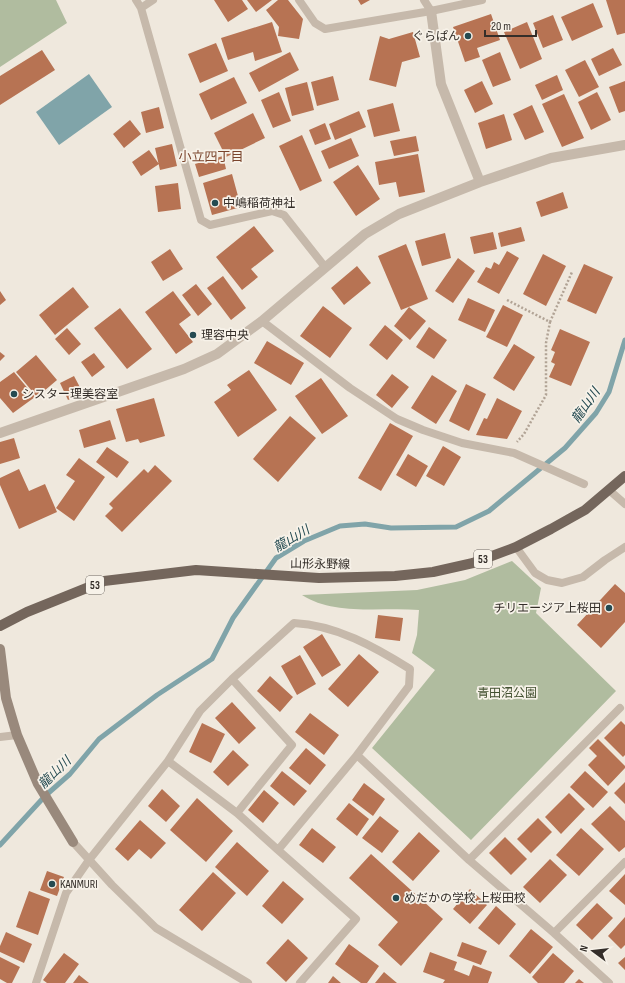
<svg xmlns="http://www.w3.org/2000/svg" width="625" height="983" font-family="'Sofia Sans Condensed','Noto Sans JP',sans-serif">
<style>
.green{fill:#b0bc9f}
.water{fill:#80a4a9}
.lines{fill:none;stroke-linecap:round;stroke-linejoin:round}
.stream{stroke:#80a4a9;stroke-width:5}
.building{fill:#b77353}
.path{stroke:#b1a395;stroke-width:2.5;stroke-dasharray:2 2;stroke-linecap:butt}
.lane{stroke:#c6b9ab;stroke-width:8}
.street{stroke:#c6b9ab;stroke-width:10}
.secondary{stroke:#99897c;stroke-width:10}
.primary{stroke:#74665c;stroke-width:10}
.poi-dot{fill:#244a51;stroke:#f7f2e9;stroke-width:1.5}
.labels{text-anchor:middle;stroke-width:3.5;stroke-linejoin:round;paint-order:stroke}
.shield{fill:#f7f2e9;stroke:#6e6963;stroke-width:1}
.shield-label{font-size:11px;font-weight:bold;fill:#342e29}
.poi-label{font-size:12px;fill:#342e29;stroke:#f7f2e9;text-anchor:start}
.street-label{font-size:12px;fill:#342e29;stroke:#f7f2e9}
.park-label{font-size:12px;fill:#425030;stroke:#f7f2e9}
.neighbourhood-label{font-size:13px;fill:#7a442c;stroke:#f7f2e9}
.water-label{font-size:13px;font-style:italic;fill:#244a51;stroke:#f7f2e9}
</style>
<rect width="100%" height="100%" fill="#efe8dd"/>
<path class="green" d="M0,0H56L67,23L0,67Z
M512,561L541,588L536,613L616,691L471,840L372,748L435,670L412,653L417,635L419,610C382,607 334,616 302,595L417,590L465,580Z"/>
<path class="water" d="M89,74L112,107L59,145L36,112Z"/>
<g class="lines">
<path class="stream" d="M0,845L45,796L70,774L99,739L157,695L212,659L233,618L276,558L304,541L340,526L365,524L391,528L456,527L489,511L565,448L596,413L609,392L625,340"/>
</g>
<path class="building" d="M214,0H242L248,9L228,22Z
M247,0H272L256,12Z
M278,0H288L303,19L299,39L278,36L279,27L266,10Z
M358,0H370L361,5Z
M606,0H625V33L617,35Z
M593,3L603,27L572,41L561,17Z
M491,14L500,40L477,48L480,57L465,62L453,27Z
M553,15L563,40L543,48L533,23Z
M272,22L282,52L255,61L253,52L228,60L221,38Z
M527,22L542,59L520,69L504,32Z
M413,32L420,57L402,62L396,87L369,80L380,36L389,39Z
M216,43L228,71L200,83L188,54Z
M613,48L622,65L599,76L591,59Z
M42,50L55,70L0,105V76Z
M290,52L299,70L259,92L249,73Z
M500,52L511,80L493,87L482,60Z
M585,60L599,87L579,97L565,70Z
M557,75L563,90L542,100L535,85Z
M333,76L339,100L317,106L311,82Z
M234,77L247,103L211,120L199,94Z
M482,81L493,104L475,113L464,90Z
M625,81V111L619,113L609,87Z
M307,82L314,110L292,116L285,88Z
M279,92L291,121L273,128L261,100Z
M597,92L611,120L591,130L578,102Z
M564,94L584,138L562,147L542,104Z
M393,103L400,131L374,137L367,110Z
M532,105L544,132L525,140L513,114Z
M159,107L164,128L146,133L141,112Z
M359,111L366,127L335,140L329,124Z
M253,113L265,138L226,157L214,133Z
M504,114L512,140L486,149L478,123Z
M130,120L141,134L124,148L113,134Z
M325,123L331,139L315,145L309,130Z
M302,135L322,181L300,191L279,146Z
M416,136L419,151L394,156L390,141Z
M351,138L359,156L329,169L321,151Z
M172,144L177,166L160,170L155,148Z
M149,150L159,164L141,176L132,162Z
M418,154L425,192L399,197L396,182L379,185L375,162Z
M223,156L226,169L199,177L195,164Z
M358,165L380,199L356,216L333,182Z
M232,174L241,207L212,215L203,183Z
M178,183L181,209L158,212L155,186Z
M563,192L568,208L541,217L536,202Z
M254,226L274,251L251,269L258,277L242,290L216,257Z
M521,227L525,241L501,247L498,233Z
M493,232L497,249L474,254L470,237Z
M445,233L451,258L422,266L415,241Z
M406,244L428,299L401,310L378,256Z
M170,249L183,269L163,281L151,262Z
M507,251L519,258L499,294L477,282L486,267L491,269L494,262L499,265Z
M543,254L566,266L546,306L523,294Z
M458,258L475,271L453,303L435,291Z
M584,264L613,277L596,314L567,301Z
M357,266L371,283L344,305L331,288Z
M223,276L246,308L231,320L207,288Z
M196,284L212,304L198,316L182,295Z
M73,287L89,307L55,335L39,315Z
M0,291L6,300L0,305Z
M173,291L191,315L179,324L193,342L176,354L145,312Z
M468,298L495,310L485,332L458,320Z
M503,305L523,315L507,347L486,337Z
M323,306L352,328L330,358L300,336Z
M409,307L426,321L410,340L394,326Z
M120,308L152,349L127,369L94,328Z
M385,325L403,340L387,360L369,345Z
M429,327L447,340L434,359L416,347Z
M67,328L81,344L69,355L55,339Z
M560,329L590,342L571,386L549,377L555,364L551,362L555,352L551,350Z
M267,341L304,363L291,385L254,363Z
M514,344L535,357L514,391L493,378Z
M0,352L5,356L0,361Z
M94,353L105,367L92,377L81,362Z
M36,355L57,380L37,397L16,372Z
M249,370L277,410L238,437L214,402L231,390L227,385Z
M14,372L35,397L13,413L0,398V382Z
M392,374L409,387L392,408L376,395Z
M432,375L457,391L436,424L411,408Z
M74,376L83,393L68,400L60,383Z
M321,378L348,416L322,434L295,396Z
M466,384L486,394L469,431L449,421Z
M154,398L165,436L140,443L138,439L126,442L116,409Z
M497,398L522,411L507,439L476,435L484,418L487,419Z
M290,416L316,438L278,482L253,459Z
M110,420L116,439L84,448L79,430Z
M390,423L413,436L381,491L358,478Z
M14,438L20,458L0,464V442Z
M443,446L461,457L444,486L426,476Z
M107,447L129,462L117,478L96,462Z
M408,454L428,466L416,487L396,475Z
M79,458L105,477L74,521L56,508L75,481L66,475Z
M155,465L172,481L122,532L105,516L113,508L109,504L144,469L148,473Z
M19,469L29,491L45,484L57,512L19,529L0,485V478Z
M615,584L625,593V622L601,648L577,625Z
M378,615L403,618L400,641L375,638Z
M322,634L341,665L322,677L303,647Z
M359,654L379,672L348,707L328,689Z
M300,655L316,684L297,695L281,666Z
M270,676L293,697L280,712L257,691Z
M232,702L256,728L239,744L215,718Z
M310,713L339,735L324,755L295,732Z
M621,721L625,725V755L623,757L604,738Z
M202,723L225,734L211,763L189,752Z
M598,739L625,766V768L608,786L588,765L597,756L589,748Z
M306,748L326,765L310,785L289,768Z
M233,750L249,765L228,786L213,772Z
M282,771L307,791L294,806L270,786Z
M585,771L608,792L593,808L570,787Z
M625,782V804L614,793Z
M364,783L385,799L373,816L352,800Z
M162,789L180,806L166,822L148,806Z
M264,790L279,803L263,823L248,810Z
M569,793L585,809L561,834L545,817Z
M197,798L233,831L206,862L170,830Z
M349,803L369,819L357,836L336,819Z
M610,806L625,821V847L619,852L591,824Z
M380,816L399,831L382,853L362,838Z
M538,818L552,832L531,853L517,839Z
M140,820L166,843L151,859L139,849L128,861L115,849Z
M312,828L336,847L323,863L299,845Z
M581,828L604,849L579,876L556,855Z
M419,832L440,851L413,881L392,862Z
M505,837L527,859L511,875L489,853Z
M237,842L269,871L247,896L215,867Z
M371,854L443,919L401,966L378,945L398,922L349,878Z
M550,859L567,875L540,903L523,887Z
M47,871L64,877L57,896L40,890Z
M213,872L236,893L202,931L179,910Z
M625,874V905L609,891Z
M283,881L304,899L282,924L262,906Z
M470,889L487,905L470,924L453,909Z
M29,891L50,899L38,935L16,927Z
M597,903L613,918L592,940L576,925Z
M496,906L516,924L499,945L478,928Z
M625,917V945L621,949L608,936Z
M531,929L553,947L530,974L509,956Z
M6,932L32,944L24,963L0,952V946Z
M288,939L308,958L286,982L266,963Z
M462,942L487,951L481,965L457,956Z
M349,944L379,966L367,983H361L335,964Z
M430,952L457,962L454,970L469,976L473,965L492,972L488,983H443L445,980L423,972Z
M64,953L79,964L65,983H47L43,980Z
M553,953L574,971L564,983H538L532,977Z
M0,957L20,967L12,983H7L0,979Z
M625,957V970L618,963Z
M384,972L397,983H375Z
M79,975L89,983H73Z
M333,976L341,983H328Z
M579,979L584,983H575Z"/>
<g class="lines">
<path class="path" d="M507,300L550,322L546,343V395L524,434L517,442
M550,322L572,272"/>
<path class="lane" d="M136,0L141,8L153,0
M299,0L315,23L325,29L431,11L482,0
M424,0L431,11
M141,8L201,220L210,225L272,211L284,215L325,267
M262,321L350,388L397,419L423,430L462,443L514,453L584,484
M609,490L625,504
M516,547L535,573L547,580L562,583L583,577L605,560L625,547
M232,679L292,745L237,813
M0,737L17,735
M168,761L200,711L232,679L294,623C336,625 375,647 410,669L409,686L357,755
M73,842L112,885L156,928L248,983
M278,850L356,919L300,983
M469,860L554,933L609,983
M554,933L625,862
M36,983L66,893L89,860L168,761L237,813L278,850L357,755L469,860L620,708"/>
<path class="street" d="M431,11L441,84L480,182
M0,433L184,369L217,354L262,321L365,234L399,214L480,182L551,158L625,145"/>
<path class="secondary" d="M0,649L6,698L17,735L38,784L73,842"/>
<path class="primary" d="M0,626L27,612L104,581L196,570L319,578L395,576L433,572L473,563L516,547L551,529L585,510L625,476"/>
</g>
<g class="poi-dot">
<circle cx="468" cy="36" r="4"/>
<circle cx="215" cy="203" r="4"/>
<circle cx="193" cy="335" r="4"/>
<circle cx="14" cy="394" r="4"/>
<circle cx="609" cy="608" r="4"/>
<circle cx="52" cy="884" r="4"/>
<circle cx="396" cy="898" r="4"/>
</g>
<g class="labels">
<g class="shield">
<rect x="474" y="550" width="18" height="18" rx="3"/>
<rect x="86" y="576" width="18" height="18" rx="3"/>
</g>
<g class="shield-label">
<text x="483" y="563">53</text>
<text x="95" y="589">53</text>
</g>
<g class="poi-label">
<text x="460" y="40" text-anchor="end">ぐらぱん</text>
<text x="223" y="207">中嶋稲荷神社</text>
<text x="201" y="339">理容中央</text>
<text x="22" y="398">シスター理美容室</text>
<text x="601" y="612" text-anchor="end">チリエージア上桜田</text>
<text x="60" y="888">KANMURI</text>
<text x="404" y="902">めだかの学校 上桜田校</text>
</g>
<g class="street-label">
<text transform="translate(320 564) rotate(1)" y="4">山形永野線</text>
</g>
<g class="park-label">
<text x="507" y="697">青田沼公園</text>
</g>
<g class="neighbourhood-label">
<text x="211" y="161">小立四丁目</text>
</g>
<g class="water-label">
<text transform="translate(585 405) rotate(-55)" y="5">龍山川</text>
<text transform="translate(291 538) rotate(-31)" y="5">龍山川</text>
<text transform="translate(54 772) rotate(-44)" y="5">龍山川</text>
</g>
</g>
<g transform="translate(593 951) rotate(285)" stroke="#f7f2e9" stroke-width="3" paint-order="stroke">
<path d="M0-3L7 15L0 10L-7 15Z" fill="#342e29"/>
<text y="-6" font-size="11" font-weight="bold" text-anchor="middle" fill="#342e29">N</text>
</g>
<path d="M485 30v6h51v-6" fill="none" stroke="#342e29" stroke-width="2"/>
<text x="491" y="30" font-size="12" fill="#342e29" stroke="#f7f2e9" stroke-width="3" paint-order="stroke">20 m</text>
</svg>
